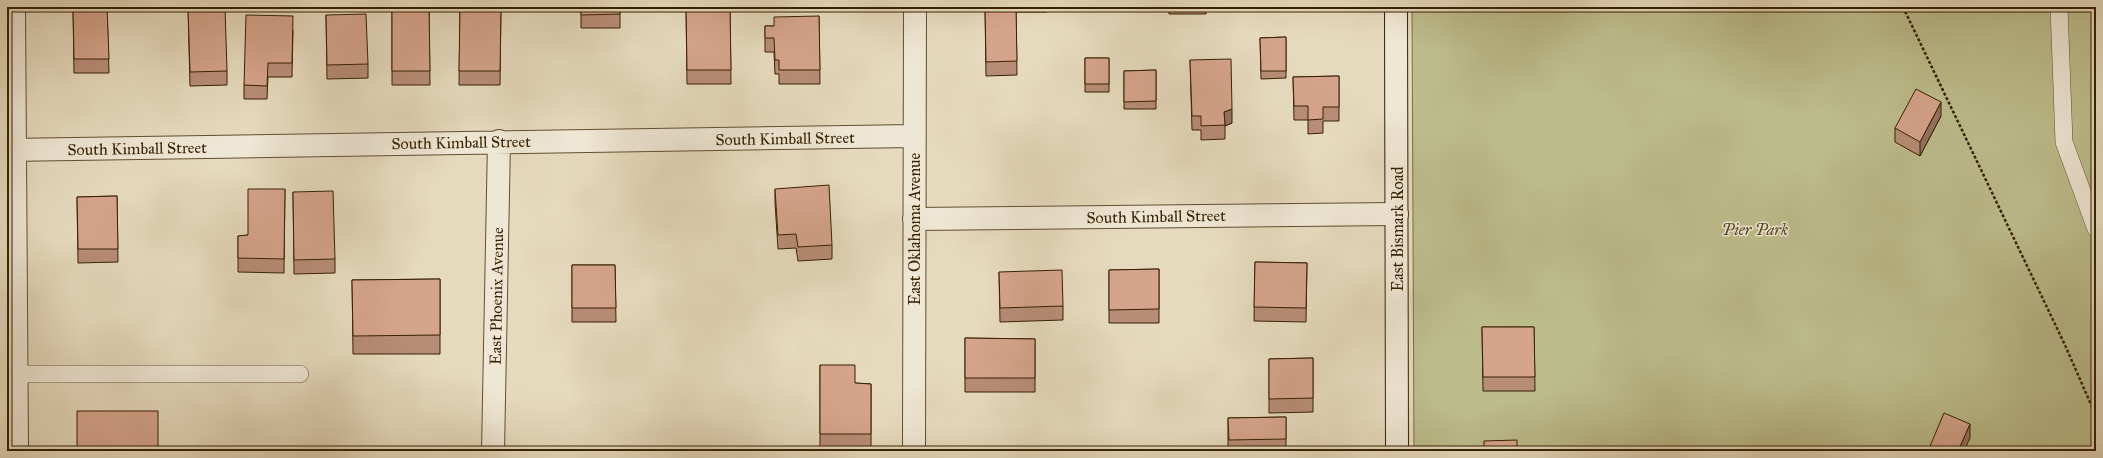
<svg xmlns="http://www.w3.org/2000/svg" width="2103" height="458" font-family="'IM FELL Great Primer',serif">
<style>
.green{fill:#bdbd8c;stroke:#7a6f46}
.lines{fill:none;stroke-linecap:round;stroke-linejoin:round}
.lane-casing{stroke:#624f30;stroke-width:18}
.street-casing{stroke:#624f30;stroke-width:24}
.secondary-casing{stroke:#362101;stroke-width:24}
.path{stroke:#362101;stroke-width:2.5;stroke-dasharray:3 2;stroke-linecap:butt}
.lane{stroke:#efe7d5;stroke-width:17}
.street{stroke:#efe7d5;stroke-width:22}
.secondary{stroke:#efe7d5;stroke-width:22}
.wall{fill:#b88d78;stroke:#362101}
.shaded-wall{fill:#967362;stroke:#362101}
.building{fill:#d6a48c;stroke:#362101}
.labels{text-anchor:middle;stroke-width:3;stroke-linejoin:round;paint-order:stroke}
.street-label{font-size:16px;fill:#362101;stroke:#efe7d5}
.park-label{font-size:16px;font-style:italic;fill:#584824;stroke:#efe7d5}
</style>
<rect width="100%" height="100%" fill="#e6dabe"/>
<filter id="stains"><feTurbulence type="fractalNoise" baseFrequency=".005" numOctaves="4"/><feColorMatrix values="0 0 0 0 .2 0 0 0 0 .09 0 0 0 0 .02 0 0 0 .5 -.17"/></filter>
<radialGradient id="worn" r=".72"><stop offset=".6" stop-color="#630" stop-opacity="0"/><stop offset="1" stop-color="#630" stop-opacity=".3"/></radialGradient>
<path class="green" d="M1412,7H2096V451H1414Z"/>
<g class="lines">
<g class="lane-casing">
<path id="lane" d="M2059,7L2064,142L2096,229
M16,374H300"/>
</g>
<g class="street-casing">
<path id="street" d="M14,7L17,451
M7,150L914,136
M914,219L1397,214
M493,451L499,141
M914,451L915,7"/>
</g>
<g class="secondary-casing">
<path id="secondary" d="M1396,7L1397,451"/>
</g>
<path class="path" d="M1903,7L2065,345L2096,416"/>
<use href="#lane" class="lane"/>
<use href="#street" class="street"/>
<use href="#secondary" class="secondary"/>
</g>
<path class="wall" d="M73,7H107L109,73H74Z
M188,7L227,71V85L190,86Z
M392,7H429L430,85H392Z
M460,7H501L500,85H459Z
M581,7H620V28H581Z
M686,7H730L731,84H687Z
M985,7H1047V12H1016L1017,75L986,76Z
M1169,7H1206V14H1169Z
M326,15L368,64V78L327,79Z
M819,16L820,84H779V74H775L774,52H765V26H774Z
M293,30L292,77H268L267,99H244V85Z
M1286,37V78L1261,79L1260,38Z
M1085,58H1109V92H1085Z
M1190,60L1232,123L1225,126V139L1201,140V130H1192Z
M1156,70V109H1124V71Z
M1339,76V121H1323V133L1308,134V120H1294L1293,77Z
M1941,116L1920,156L1895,142V128Z
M285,189L284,273L238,272V236L248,235Z
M775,189L832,245V259L798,261L796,248L778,249L775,203Z
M293,192L335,259V273L294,274Z
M117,196L118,262L78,263L77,197Z
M1255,262L1307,263L1306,322L1254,321Z
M572,265H615L616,322H572Z
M1159,269V323H1109V270Z
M999,272L1063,306V320L1000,322Z
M440,279V354H353L352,280Z
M1482,327H1534L1535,391H1483Z
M965,338L1035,339V392H965Z
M1313,358V412L1269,413V359Z
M820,365L855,383L871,384V448H820Z
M1286,417V451H1228V418Z"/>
<path class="shaded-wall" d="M1941,102V116L1920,156V142Z
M1232,109V123L1225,126L1224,112Z
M1970,424V438L1964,451H1958Z"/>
<path class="building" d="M73,7H107L109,59H74Z
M188,7H225L227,71L190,72Z
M392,7H429L430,71H392Z
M460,7H501L500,71H459Z
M581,7H620V14L581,15Z
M686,7H730L731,70H687Z
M985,7H1016L1017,61L986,62Z
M366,14L368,64L327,65L326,15Z
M246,15L293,16L292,63H268L267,86L244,85Z
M819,16L820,70H779V60H775L774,38H765V26H774V17Z
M1286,37V71H1261L1260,38Z
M1085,58H1109V84H1085Z
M1231,59L1232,109L1224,112L1225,125L1201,126V116H1192L1190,60Z
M1156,70V101L1124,102V71Z
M1339,76V107H1323V119L1308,120V106H1294L1293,77Z
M1916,89L1941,102L1920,142L1895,128Z
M829,185L832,245L798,247L796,234L778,235L775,189Z
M248,189H285L284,259L238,258V236L248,235Z
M333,191L335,259L294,260L293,192Z
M117,196L118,249H78L77,197Z
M1255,262L1307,263L1306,308L1254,307Z
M572,265H615L616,308H572Z
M1159,269V309L1109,310V270Z
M1062,270L1063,306L1000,308L999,272Z
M440,279V335L353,336L352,280Z
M1482,327H1534L1535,377H1483Z
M965,338L1035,339V378H965Z
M1313,358V398L1269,399V359Z
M820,365H855V383L871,384V434H820Z
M77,411H158V451H77Z
M1944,413L1970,424L1958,451H1928Z
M1286,417V439L1229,440L1228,418Z
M1517,440V451H1484V441Z"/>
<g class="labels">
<g class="street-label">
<text transform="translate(785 138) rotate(-1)" y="6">South Kimball Street</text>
<text transform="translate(461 142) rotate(-1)" y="6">South Kimball Street</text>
<text transform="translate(137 148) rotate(-1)" y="6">South Kimball Street</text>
<text transform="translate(1156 216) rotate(-1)" y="6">South Kimball Street</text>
<text transform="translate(914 229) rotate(-90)" y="6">East Oklahoma Avenue</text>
<text transform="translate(1397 229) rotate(-90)" y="6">East Bismark Road</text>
<text transform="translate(496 296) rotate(-89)" y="6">East Phoenix Avenue</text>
</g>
<g class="park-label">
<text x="1755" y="235">Pier Park</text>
</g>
</g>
<rect width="2103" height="458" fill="none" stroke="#e6dabe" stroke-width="24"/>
<rect x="8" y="8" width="2087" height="442" fill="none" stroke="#362101" stroke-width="2"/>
<rect x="12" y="12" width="2079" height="434" fill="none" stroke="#362101"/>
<rect width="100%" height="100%" filter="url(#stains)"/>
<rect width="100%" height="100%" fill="url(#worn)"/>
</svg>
